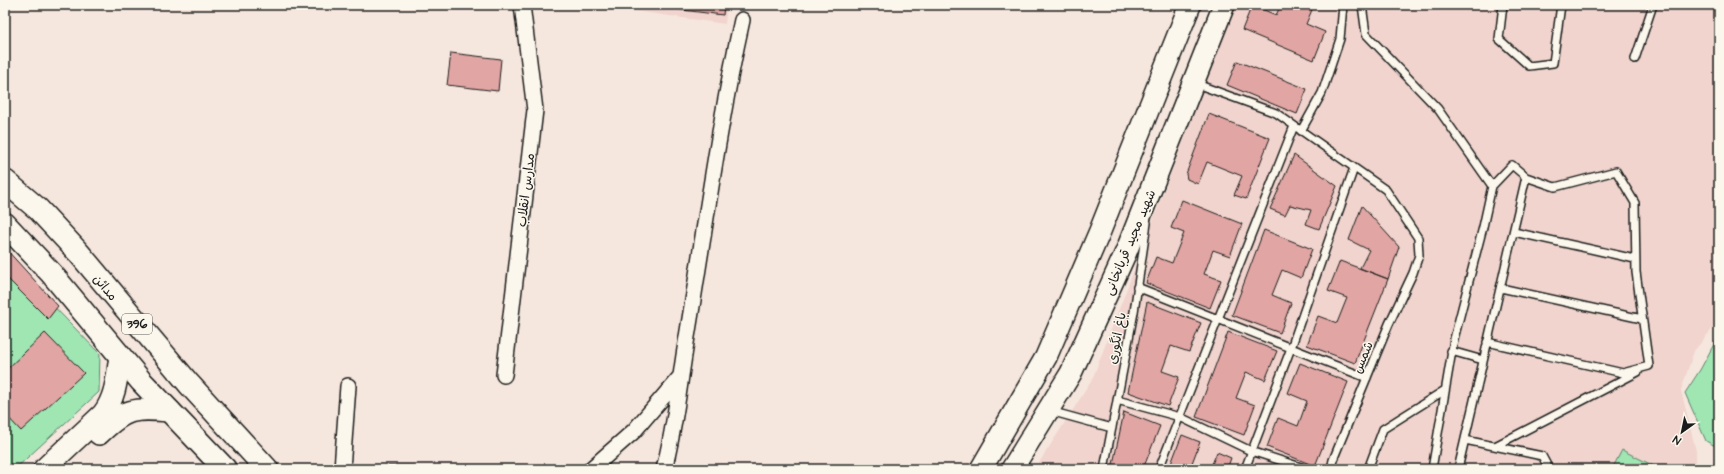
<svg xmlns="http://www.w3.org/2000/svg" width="1724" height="474" font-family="'Architects Daughter','Playpen Sans Arabic',sans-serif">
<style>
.built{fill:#f0d4cd}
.green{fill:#9fe6b3;stroke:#5e8168}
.building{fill:#e1a6a4;stroke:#1c1c1c}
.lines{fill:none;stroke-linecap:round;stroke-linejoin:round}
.lane-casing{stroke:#1c1c1c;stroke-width:10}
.street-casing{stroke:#1c1c1c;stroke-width:18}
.secondary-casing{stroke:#1c1c1c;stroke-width:24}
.primary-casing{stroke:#1c1c1c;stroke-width:25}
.lane{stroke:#fbf7ec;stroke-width:7}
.street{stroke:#fbf7ec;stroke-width:15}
.secondary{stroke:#fbf7ec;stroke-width:21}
.primary{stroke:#fbf7ec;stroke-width:22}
.labels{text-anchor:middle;stroke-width:3;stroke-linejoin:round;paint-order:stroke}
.shield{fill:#fbf7ec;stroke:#5f5e5a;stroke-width:1}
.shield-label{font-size:12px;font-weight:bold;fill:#1c1c1c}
.street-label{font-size:13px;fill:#1c1c1c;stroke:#fbf7ec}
</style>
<rect width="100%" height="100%" fill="#f6e7de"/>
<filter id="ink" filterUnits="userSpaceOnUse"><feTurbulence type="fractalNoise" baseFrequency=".025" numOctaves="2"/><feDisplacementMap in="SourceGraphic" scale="8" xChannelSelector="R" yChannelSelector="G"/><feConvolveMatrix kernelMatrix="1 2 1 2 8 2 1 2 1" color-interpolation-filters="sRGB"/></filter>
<g filter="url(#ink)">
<path class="built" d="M615,5H727L725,24L614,8Z
M1235,5H1719V308L1713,328L1694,351L1681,390L1696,451V469H1035L1092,380Z"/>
<path class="green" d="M5,256L100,354L99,392L15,469H5Z
M1719,335V448L1706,441L1685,393L1700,370Z
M1622,450L1658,468V469H1612Z"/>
<path class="building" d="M674,5H724L723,15L674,9Z
M1252,5L1276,15L1281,5H1314L1306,24L1325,32L1314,60L1242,30Z
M451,53L501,59L498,91L447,85Z
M1237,61L1307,89L1297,114L1227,85Z
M1209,114L1270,138L1246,199L1234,195L1242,176L1207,162L1198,184L1187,179L1186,174Z
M1294,155L1337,186L1319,229L1306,224L1311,210L1290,205L1285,215L1270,209Z
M1182,200L1242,224L1230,256L1213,250L1204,274L1221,280L1210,308L1146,283L1156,257L1172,263L1184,233L1171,228Z
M1362,206L1399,247L1388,279L1360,268L1369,250L1349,240Z
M1264,230L1312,249L1301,278L1282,270L1272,295L1291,303L1280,333L1232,315Z
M5,248L58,306L48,319L5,276Z
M1340,261L1388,279L1355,363L1307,345L1318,316L1337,323L1347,298L1328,291Z
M1147,302L1201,323L1189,352L1171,346L1162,371L1179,377L1168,406L1128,392Z
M1228,332L1277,351L1265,380L1246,372L1236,398L1255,405L1244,435L1196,417Z
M45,333L84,373L21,431L5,414V371Z
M1300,363L1348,382L1315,466L1267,447L1278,418L1298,426L1307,401L1288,393Z
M1124,412L1160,426L1143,469H1112Z
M1182,435L1200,442L1192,463L1208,469H1169Z
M1217,452L1231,458L1227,469H1210Z
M388,466H413L412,469H389Z"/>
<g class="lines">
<g class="lane-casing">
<path id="lane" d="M1362,5L1366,34L1438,109L1492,186
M1503,5L1499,39L1529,66L1553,63L1561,5
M1635,59L1653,5
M1194,83L1276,113L1386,190L1418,238L1419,255L1413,273L1389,324L1333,460L1331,469
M1301,131L1322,93L1340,39L1343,5
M1514,232L1635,259
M1137,287L1367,378
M1501,288L1642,319
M1451,351L1483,360
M1117,400L1180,417L1251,451L1307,469
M1050,411L1112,428
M1465,440L1542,456L1549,469
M1495,446L1638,372
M1104,469L1134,312L1147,223
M1159,469L1294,126
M1245,469L1291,348L1354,168
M1368,469L1383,429L1445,390
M1432,469L1454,339L1483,227L1492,186L1512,165L1526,177L1555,187L1616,171L1635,203L1636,272L1649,366L1623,373L1487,342
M1458,469L1526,177"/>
</g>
<g class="street-casing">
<path id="street" d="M504,375L535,110L522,5
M342,469L348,386
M591,469L634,431L681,376
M664,469C675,428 679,385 686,343C704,236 718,127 742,20"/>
</g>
<g class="secondary-casing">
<path id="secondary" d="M99,434C126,408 133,408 170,411
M44,469L103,414C116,397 117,377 120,356
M981,469L1046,357L1100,231L1190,5
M1012,469L1071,373L1126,252L1224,5"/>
</g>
<g class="primary-casing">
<path id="primary" d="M5,181L38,209L78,252L189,384L267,469
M5,224L51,273L141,381L225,469"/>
</g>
<use href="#lane" class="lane"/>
<use href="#street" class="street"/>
<use href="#secondary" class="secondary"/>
<use href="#primary" class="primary"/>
</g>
</g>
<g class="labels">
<rect class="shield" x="122" y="314" width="30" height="20" rx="3"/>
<g class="shield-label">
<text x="137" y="328">396</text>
</g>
<g class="street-label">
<text transform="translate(525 190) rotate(-83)" y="5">مدارس انقلاب</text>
<text transform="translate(1129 242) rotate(-67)" y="5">شهید مجید قربانخانی</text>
<text transform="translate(106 287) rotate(50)" y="5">مدائن</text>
<text transform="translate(1116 338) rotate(-79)" y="5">باغ انگوری</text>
<text transform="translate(1362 357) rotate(-67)" y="5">شمس</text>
</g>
</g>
<rect width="1724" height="474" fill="none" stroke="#fbf7ec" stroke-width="20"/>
<rect x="10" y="10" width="1704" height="454" fill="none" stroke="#1c1c1c" stroke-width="1.5" filter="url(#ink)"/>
<g transform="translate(1682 432) rotate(213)" stroke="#fbf7ec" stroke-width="3" paint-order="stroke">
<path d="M0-3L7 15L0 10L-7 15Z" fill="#1c1c1c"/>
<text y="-6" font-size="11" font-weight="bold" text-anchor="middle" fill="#1c1c1c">N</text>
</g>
</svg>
